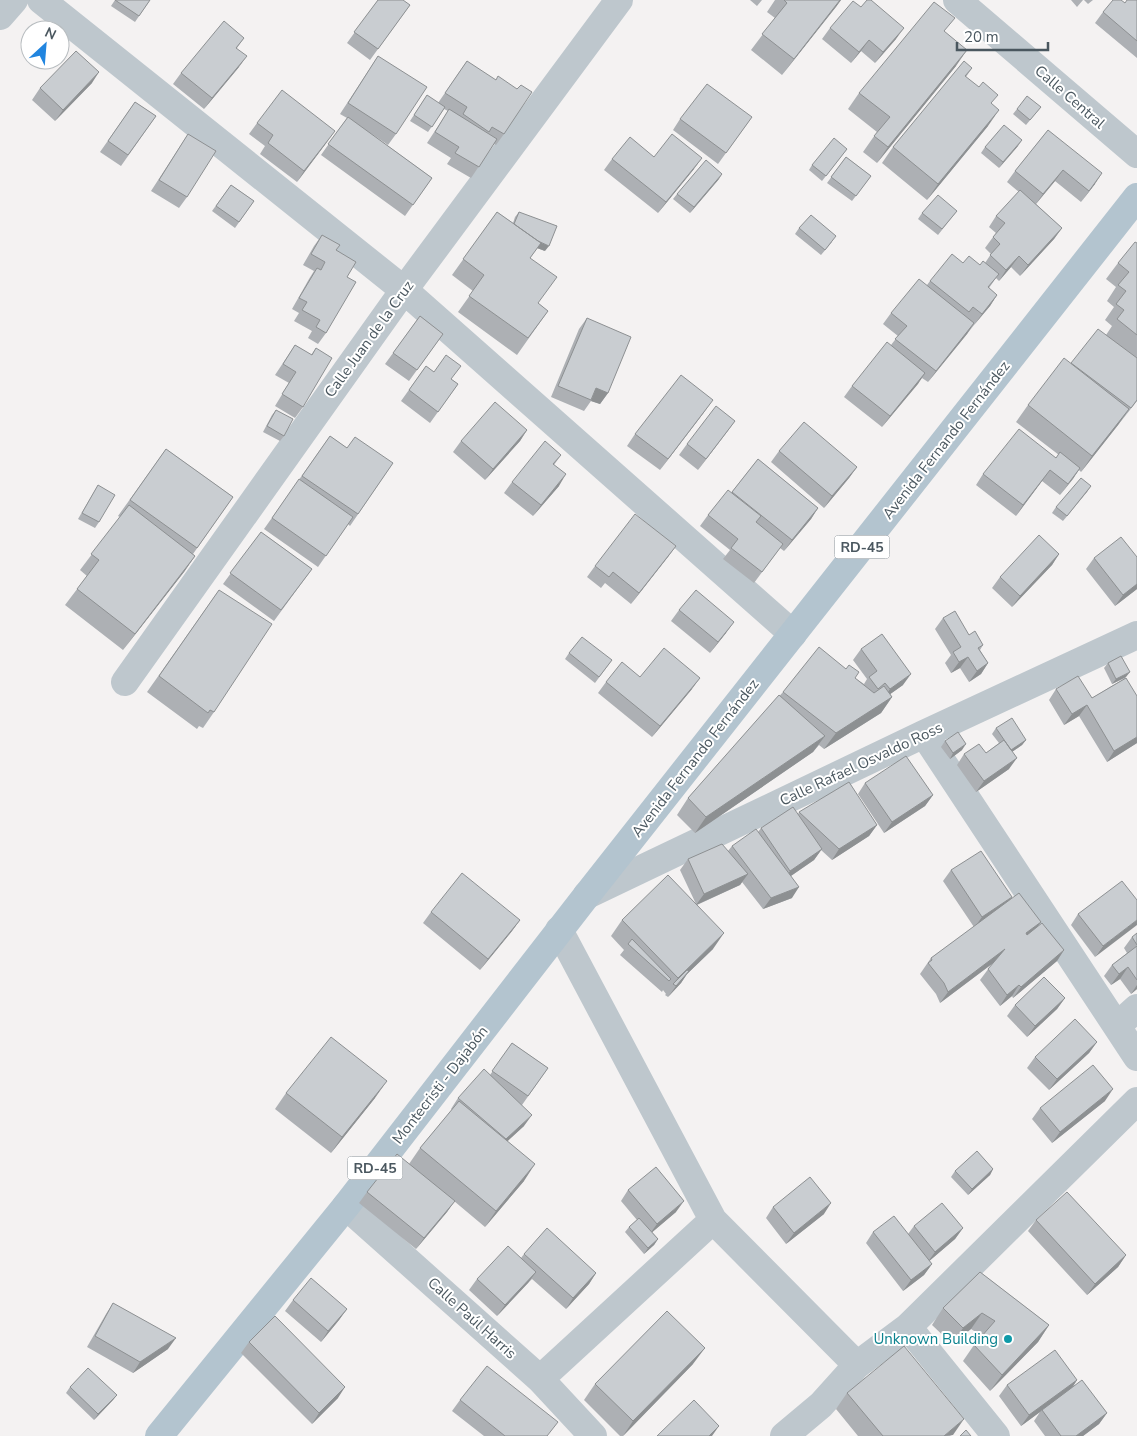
<svg xmlns="http://www.w3.org/2000/svg" width="1137" height="1436" font-family="'Nunito Sans',sans-serif">
<style>
.lines{fill:none;stroke-linecap:round;stroke-linejoin:round}
.minor{stroke:#bec7cd;stroke-width:28}
.major{stroke:#b3c4cf;stroke-width:28}
.wall{fill:#adb0b4}
.shaded-wall{fill:#8d9092}
.building{fill:#c9cdd1;stroke:#8d9092}
.culture-dot{fill:#0f9aa8;stroke:#fff;stroke-width:2}
.labels{text-anchor:middle;stroke-width:4;stroke-linejoin:round;paint-order:stroke}
.shield{fill:#fff;stroke:#80898f;stroke-width:1}
.shield-label{font-size:14px;font-weight:bold;fill:#4a575f}
.street-label{font-size:15px;fill:#4a575f;stroke:#fff}
.culture-label{font-size:15px;fill:#0d838f;stroke:#fff;text-anchor:end}
</style>
<rect width="100%" height="100%" fill="#f4f2f2"/>
<g class="lines">
<path class="minor" d="M41,0L404,290L793,634
M957,0L1137,154
M0,16L14,0
M125,682L404,290L619,0
M924,734L1137,1057
M587,895L924,734L1137,635
M559,930L713,1220L857,1365
M1117,1026L1137,1008
M346,1206L540,1379L593,1436
M908,1327L996,1436
M540,1379L713,1220
M784,1436L821,1405L857,1365L908,1327L1137,1101"/>
<path class="major" d="M159,1436L346,1206L587,895L1137,197"/>
</g>
<path class="wall" d="M115,0H150L135,22L111,6Z
M378,0L410,5L370,60L347,43Z
M750,0H762L757,6Z
M775,0H841L782,75L751,50L775,18L767,12Z
M1071,0H1083L1077,7Z
M1084,0H1093L1088,4Z
M1137,0V58L1095,23L1103,12L1125,3Z
M861,7L896,39L875,63L861,51L851,63L822,39L830,28Z
M945,32L956,66L877,163L863,152L877,132L848,109L859,93Z
M244,38L237,48L239,67L204,109L173,84L181,73Z
M378,56L396,134L388,145L369,132L432,178L405,216L321,155L347,118L340,114Z
M467,61L504,134L496,145L494,144L471,178L447,164L451,158L427,143L448,111L444,109L428,132L410,121L427,95L438,103Z
M972,68L966,77L988,126L927,200L882,163L893,147Z
M92,83L55,121L32,100L40,88Z
M135,102L156,116L121,166L100,152Z
M1041,107L1026,125L1013,114L1017,109Z
M752,117L718,164L673,130L680,119Z
M257,123L327,142L297,182L260,154L265,146L249,134Z
M1048,130L1095,184L1081,202L1055,181L1036,204L1062,228L1054,239L1020,276L1011,267L999,281L996,278L989,288L997,295L990,306L974,325L967,334L928,382L922,378L882,427L844,397L852,386L891,345L898,336L883,324L891,313L927,285L930,281L963,263L980,265L985,263L991,254L985,248L996,233L989,227L996,216L1019,192L1007,182L1015,171Z
M188,134L187,197L179,208L151,191Z
M1018,146L999,168L981,153L985,147Z
M847,149L822,181L809,170L812,165Z
M654,157L694,169L658,213L604,170L612,159Z
M846,157L871,176L852,201L827,183Z
M719,179L690,213L673,199L677,194Z
M231,185L254,201L235,228L212,211Z
M957,211L938,235L918,219L922,213Z
M497,212L513,223L515,217L519,212L545,251L537,248L530,258L538,303L548,311L517,355L458,312L473,291L452,275Z
M799,228L832,242L821,255L795,234Z
M322,235L336,250L347,277L326,333L318,344L308,338L312,331L294,321L299,313L292,309L309,279L314,271L303,265L314,246Z
M1137,243V401L1081,472L1079,470L1060,495L1042,481L1016,516L976,485L983,474L1056,458L1059,455L1016,422L1028,405L1071,364L1106,335L1112,326L1105,320L1114,307L1107,301L1116,287L1106,279L1118,263Z
M420,316L443,334L409,381L385,364Z
M587,318L608,393L600,404L591,401L584,411L551,397L579,329Z
M295,345L311,355L316,348L303,407L295,418L275,406L289,383L275,375Z
M426,366L434,372L451,379L458,384L430,423L401,401Z
M276,410L284,436L280,441L263,432L272,415Z
M705,411L660,470L627,446L635,434Z
M735,421L698,470L679,455L687,444Z
M527,430L520,441L485,480L453,452L461,441Z
M330,436L347,448L393,463L350,526L348,524L318,567L264,529Z
M166,449L233,497L193,554L195,556L184,572L123,650L65,605L87,576L80,570L120,517L118,516Z
M779,451L857,467L849,478L824,508L771,462Z
M561,455L554,465L559,486L533,516L504,493L512,482Z
M758,459L818,508L811,519L784,551L780,548L754,583L723,559L730,550L700,526L708,515L731,493Z
M98,485L99,522L95,528L78,519Z
M1091,486L1063,521L1052,513L1056,507Z
M261,532L312,569L274,621L223,584Z
M676,546L631,604L605,583L601,588L587,577L595,566Z
M1059,554L1052,565L1012,607L992,588L1000,577Z
M1137,557V589L1115,606L1086,569L1094,558Z
M219,590L214,712L203,728L199,726L197,729L147,692Z
M679,610L726,633L710,653L671,621Z
M943,618L969,635L983,645L980,650L988,663L981,674L969,682L960,668L951,673L945,663L951,655L935,629Z
M861,649L903,685L890,694L892,697L881,713L824,749L819,745L813,752L695,833L677,815L688,798L783,692L855,678L864,684L867,679L853,660Z
M569,653L612,660L595,683L565,659Z
M1108,663L1126,678L1137,743L1107,762L1079,716L1064,725L1049,700L1056,689L1092,698L1125,678L1112,684L1104,668Z
M640,677L692,689L652,737L598,693L606,682Z
M996,728L1026,740L1022,745L1012,752L1009,769L976,792L957,765L964,754L986,753L999,743L992,734Z
M945,741L962,750L950,759L941,747Z
M865,783L933,795L925,806L884,833L858,794Z
M799,812L877,825L869,836L832,860L821,850L814,860L791,876L792,898L763,909L742,882L740,885L697,905L713,949L687,974L681,983L668,997L665,995L666,994L663,990L662,992L620,955L624,950L611,936L622,920L696,904L680,870L688,859L728,851L732,846L758,832L761,828L798,814Z
M951,870L1009,901L1036,928L1064,950L1057,961L1013,998L1012,996L1000,1006L980,980L992,964L940,1003L936,994L920,974L931,958L974,927L943,881Z
M1137,900L1095,957L1071,925L1078,914Z
M431,912L520,920L512,931L480,970L423,923Z
M1137,933V989L1131,994L1120,979L1111,985L1104,976L1112,965L1127,953L1124,948L1132,937Z
M1065,998L1057,1009L1027,1037L1007,1016L1015,1005Z
M1097,1042L1089,1053L1049,1090L1027,1068L1035,1057Z
M512,1043L548,1068L522,1105L524,1126L507,1141L524,1181L485,1227L454,1201L447,1212L416,1249L359,1203L367,1192L409,1164L420,1148L452,1110L451,1109L458,1098L490,1075Z
M286,1093L375,1098L331,1153L275,1109Z
M1105,1101L1052,1143L1032,1119L1040,1108Z
M993,1169L990,1175L968,1195L951,1177L955,1171Z
M628,1190L676,1212L652,1232L658,1239L654,1245L644,1254L625,1232L629,1227L637,1220L621,1201Z
M773,1207L824,1214L786,1244L766,1218Z
M1036,1220L1126,1255L1118,1267L1087,1295L1028,1231Z
M914,1226L963,1228L955,1239L929,1261L932,1264L924,1275L903,1291L866,1243L873,1232L908,1234Z
M524,1254L596,1273L589,1284L566,1309L532,1279L528,1283L497,1316L469,1290L477,1279L521,1258Z
M980,1272L1049,1325L1038,1342L990,1391L963,1361L974,1345L982,1336L971,1329L952,1344L932,1325L943,1308Z
M293,1300L347,1309L339,1320L321,1342L285,1311Z
M113,1303L168,1349L133,1373L87,1347L106,1314Z
M249,1342L338,1398L312,1424L241,1353Z
M693,1364L623,1436H620L584,1400L595,1384Z
M1077,1380L1072,1388L1107,1413L1099,1424L1083,1436H1045L1034,1421L1040,1412L1021,1426L999,1396L1007,1385Z
M70,1387L117,1395L113,1400L94,1420L66,1393Z
M847,1393L952,1436H858L836,1409Z
M460,1400L548,1436H484L452,1411Z"/>
<path class="shaded-wall" d="M840,0H841L836,7L782,75L794,59Z
M904,28L896,39L875,63L883,52Z
M869,40L861,51L851,63L859,52Z
M967,50L956,66L877,163L888,147Z
M247,56L239,67L204,109L212,98Z
M99,72L92,83L55,121L63,110Z
M999,110L988,126L927,200L938,184Z
M335,131L327,142L297,182L304,171Z
M1022,140L1018,146L999,168L1003,162Z
M702,158L694,169L658,213L666,202Z
M1063,170L1055,181L1035,205L1043,194Z
M1102,173L1095,184L1081,202L1089,191Z
M722,174L719,179L690,213L694,207Z
M1062,228L1054,239L1020,276L1028,265Z
M512,230L549,246L545,251L537,248Z
M1019,256L1011,267L999,281L1006,270Z
M997,295L990,306L974,325L982,314Z
M974,323L967,334L928,382L936,371Z
M925,373L918,384L882,427L890,416Z
M596,388L608,393L600,404L591,401Z
M713,400L705,411L660,470L668,459Z
M1129,409L1118,425L1081,472L1092,456Z
M735,421L727,432L698,470L706,459Z
M527,430L520,441L485,480L493,469Z
M857,467L849,478L824,508L832,496Z
M1080,468L1073,479L1060,495L1068,484Z
M1050,470L1042,481L1016,516L1023,505Z
M566,474L559,486L533,516L541,505Z
M1091,486L1087,492L1063,521Z
M818,508L811,519L784,551L792,540Z
M676,546L668,557L631,604L639,593Z
M1059,554L1052,565L1012,607L1020,596Z
M195,556L184,572L123,650L135,634Z
M1137,584V589L1115,606L1123,595Z
M734,622L726,633L710,653L718,642Z
M968,657L960,668L951,673L959,662Z
M988,663L981,674L969,682L977,671Z
M1130,672L1126,677L1112,684L1116,679Z
M911,674L903,685L882,700L890,689Z
M700,678L692,689L652,737L660,726Z
M892,697L881,713L824,749L836,733Z
M1087,705L1079,716L1064,725L1072,714Z
M825,736L813,752L695,833L706,817Z
M1137,737V743L1107,762L1114,751Z
M1026,740L1022,745L1006,756L1010,750Z
M966,744L962,750L950,759L953,753Z
M1017,758L1009,769L976,792L984,781Z
M933,795L925,806L884,833L892,822Z
M877,825L869,836L832,860L839,849Z
M822,849L814,860L782,882L790,871Z
M748,874L740,885L696,905L704,894Z
M799,887L792,898L763,909L771,898Z
M1012,897L1004,908L974,928L982,917Z
M520,920L512,931L480,970L488,959Z
M1137,920V925L1095,957L1103,946Z
M1041,922L1033,933L1018,944L1026,933Z
M724,933L713,949L687,974L681,983L668,997L676,986L673,984L678,978Z
M1005,949L997,960L940,1003L948,992Z
M1064,950L1057,961L1013,998L1021,987Z
M1128,967L1120,979L1111,985L1119,974Z
M1019,985L1012,996L1000,1006L1007,995Z
M1137,985V989L1131,994Z
M1065,998L1057,1009L1027,1037L1035,1026Z
M1097,1042L1089,1053L1049,1090L1057,1079Z
M387,1081L375,1098L331,1153L342,1137Z
M1113,1089L1105,1101L1052,1143L1060,1132Z
M532,1115L524,1126L498,1150L506,1139Z
M535,1164L524,1181L485,1227L496,1211Z
M993,1169L990,1175L968,1195L972,1189Z
M455,1201L447,1212L416,1249L424,1238Z
M684,1201L676,1212L649,1235L657,1224Z
M831,1203L824,1214L786,1244L794,1233Z
M963,1228L955,1239L927,1263L935,1252Z
M658,1239L654,1245L644,1254L648,1248Z
M1126,1255L1118,1267L1087,1295L1095,1284Z
M932,1264L924,1275L903,1291L911,1280Z
M536,1272L528,1283L497,1316L505,1305Z
M596,1273L589,1284L566,1309L573,1298Z
M347,1309L339,1320L321,1342L328,1331Z
M982,1313L971,1329L952,1344L963,1328Z
M1049,1325L1038,1342L990,1391L1002,1375Z
M176,1338L168,1349L133,1373L140,1362Z
M705,1348L693,1364L623,1436L633,1421Z
M1077,1380L1070,1391L1042,1410L1040,1412L1021,1426L1029,1415Z
M345,1387L338,1398L312,1424L319,1413Z
M117,1395L113,1400L94,1420L98,1414Z
M1107,1413L1099,1424L1083,1436H1076Z
M964,1419L953,1435L944,1436Z
M719,1426L712,1436H709Z"/>
<path class="building" d="M115,0H150L139,16Z
M378,0H403L410,5L378,49L354,32Z
M784,0H840L794,59L762,34L787,3Z
M867,0H871L904,28L883,52L869,40L859,52L830,28L853,1L861,7Z
M1113,0H1121L1125,3L1127,0H1137V41L1103,12Z
M934,2L955,18L944,31L967,50L888,147L874,136L890,117L859,93Z
M224,21L244,38L236,48L247,56L212,98L181,73Z
M76,51L99,72L63,110L40,88Z
M378,56L427,87L396,134L348,103Z
M467,61L496,80L498,76L517,89L521,85L532,92L504,134L492,127L489,132L463,114L467,107L445,93Z
M964,61L972,68L965,76L979,87L983,82L998,95L991,103L999,110L938,184L893,147Z
M707,84L752,117L726,153L680,119Z
M282,90L335,131L304,171L268,143L273,135L257,123Z
M427,95L445,107L432,127L414,115Z
M1027,96L1041,107L1030,120L1017,109Z
M135,102L156,116L128,155L108,141Z
M449,109L497,139L479,167L455,153L459,147L435,132Z
M348,117L432,178L413,205L328,144Z
M1004,125L1022,140L1003,162L985,147Z
M1048,130L1102,173L1089,191L1063,170L1043,194L1015,171Z
M188,134L216,151L187,197L159,180Z
M672,134L702,158L666,202L612,159L630,137L654,157Z
M834,138L847,149L826,176L812,165Z
M846,157L871,176L856,196L831,177Z
M706,160L722,174L694,207L677,194Z
M231,185L254,201L239,222L216,206Z
M1020,190L1062,228L1028,265L1019,256L1006,270L990,255L1000,244L993,237L1005,223L996,216Z
M938,195L957,211L942,229L922,213Z
M497,212L541,243L530,258L557,277L538,303L548,311L528,338L469,296L484,275L463,259Z
M519,212L557,226L549,246L538,241L514,224Z
M811,215L836,236L825,250L799,228Z
M322,235L340,245L336,250L356,262L347,277L356,282L326,333L316,327L320,320L302,310L307,302L299,298L317,268L321,270L325,262L311,254Z
M1135,242L1137,243V335L1117,319L1124,310L1116,304L1126,291L1118,285L1129,272L1118,263Z
M952,254L963,263L969,256L980,265L983,261L999,274L988,287L997,295L982,314L973,307L969,312L930,281Z
M919,279L974,323L936,371L895,339L907,326L891,313Z
M420,316L443,334L417,370L393,353Z
M587,318L631,337L608,393L596,388L591,400L558,386Z
M1098,329L1137,358V400L1131,408L1071,363Z
M887,342L925,373L890,416L852,386Z
M295,345L312,355L316,348L332,358L303,407L282,394L296,372L283,364Z
M446,355L461,366L451,379L458,384L438,412L409,390L426,366L434,372Z
M1064,358L1129,409L1092,456L1028,405Z
M681,375L713,400L668,459L635,434Z
M495,402L527,430L493,469L461,441Z
M716,406L735,421L706,459L687,444Z
M276,410L293,419L284,436L267,426Z
M804,422L857,467L832,496L779,451Z
M1019,429L1056,458L1060,452L1080,468L1068,484L1050,470L1023,505L983,474Z
M330,436L347,448L355,437L393,463L358,514L302,476Z
M545,441L561,455L553,464L566,474L541,505L512,482Z
M166,449L233,497L197,548L130,500Z
M758,459L818,508L792,540L732,492Z
M1081,478L1091,486L1067,516L1056,507Z
M299,479L353,517L326,556L272,518Z
M98,485L115,495L99,522L82,513Z
M728,490L761,516L756,522L783,544L762,572L731,548L738,539L708,515Z
M129,505L195,556L135,634L77,589L99,560L91,554Z
M635,514L676,546L639,593L613,572L609,577L595,566Z
M261,532L312,569L281,610L230,573Z
M1039,535L1059,554L1020,596L1000,577Z
M1121,537L1137,557V584L1123,595L1094,558Z
M219,590L272,624L214,712L210,710L208,713L159,676Z
M696,590L734,622L718,642L679,610Z
M955,611L969,635L975,631L983,645L978,648L988,663L977,671L968,657L959,662L953,652L961,647L943,618Z
M882,634L911,674L890,689L885,683L878,689L869,677L877,671L861,649Z
M582,637L612,660L599,677L569,653Z
M819,647L846,669L849,665L859,672L855,678L874,693L884,686L892,697L836,733L783,692Z
M664,648L700,678L660,726L606,682L622,662L640,677Z
M1121,656L1130,672L1116,679L1108,663Z
M1078,676L1092,698L1126,678L1137,696V737L1114,751L1087,705L1072,714L1056,689Z
M779,695L825,736L706,817L688,798Z
M1012,718L1026,740L1011,750L996,728Z
M958,732L966,744L953,753L945,741Z
M1004,740L1017,758L984,781L964,754L979,744L986,753Z
M906,756L933,795L892,822L865,783Z
M849,782L877,825L839,849L799,812Z
M793,807L822,849L790,871L761,828Z
M756,829L799,887L771,898L732,846Z
M722,844L748,874L704,894L688,859Z
M981,851L1012,897L982,917L951,870Z
M462,873L520,920L488,959L431,912Z
M668,875L724,933L678,978L622,920Z
M1122,881L1137,900V920L1103,946L1078,914Z
M1019,893L1041,922L1026,933L1027,935L1042,923L1064,950L1021,987L1019,985L1007,995L988,969L1005,949L948,992L944,983L928,963L932,960L931,958Z
M1137,933V945L1132,937Z
M632,939L671,979L669,981L628,944Z
M1137,946V980L1128,967L1119,974L1112,965Z
M687,970L689,971L676,986L673,984Z
M1044,977L1065,998L1035,1026L1015,1005Z
M1075,1019L1097,1042L1057,1079L1035,1057Z
M331,1037L387,1081L342,1137L286,1093Z
M512,1043L548,1068L528,1096L492,1071Z
M1093,1065L1113,1089L1060,1132L1040,1108Z
M484,1069L532,1115L506,1139L458,1098Z
M459,1101L535,1164L496,1211L420,1148Z
M977,1151L993,1169L972,1189L955,1171Z
M397,1154L455,1201L424,1238L367,1192Z
M656,1167L684,1201L657,1224L628,1190Z
M810,1177L831,1203L794,1233L773,1207Z
M1067,1192L1126,1255L1095,1284L1036,1220Z
M942,1203L963,1228L935,1252L914,1226Z
M894,1216L932,1264L911,1280L873,1232Z
M639,1218L658,1239L648,1248L629,1227Z
M547,1228L596,1273L573,1298L524,1254Z
M508,1246L536,1272L505,1305L477,1279Z
M980,1272L1049,1325L1002,1375L974,1345L995,1321L982,1313L963,1328L943,1308Z
M311,1278L347,1309L328,1331L293,1300Z
M113,1303L176,1338L140,1362L95,1336Z
M667,1311L705,1348L633,1421L595,1384Z
M275,1316L345,1387L319,1413L249,1342Z
M904,1346L964,1419L944,1436H883L847,1393Z
M1055,1350L1077,1380L1029,1415L1007,1385Z
M487,1366L558,1422L547,1436H505L460,1400Z
M88,1368L117,1395L98,1414L70,1387Z
M1082,1380L1107,1413L1076,1436H1061L1042,1410Z
M694,1400L719,1426L709,1436H657Z
M966,1430L971,1436H960Z"/>
<circle class="culture-dot" cx="1008" cy="1339" r="5"/>
<g class="labels">
<g class="shield">
<rect x="834.5" y="535.5" width="55" height="23" rx="4"/>
<rect x="347.5" y="1156.5" width="55" height="23" rx="4"/>
</g>
<g class="shield-label">
<text x="862" y="552">RD-45</text>
<text x="375" y="1173">RD-45</text>
</g>
<g class="street-label">
<text transform="translate(1070 97) rotate(41)" y="5">Calle Central</text>
<text transform="translate(369 339) rotate(-54)" y="5">Calle Juan de la Cruz</text>
<text transform="translate(946 440) rotate(-52)" y="5">Avenida Fernando Fernández</text>
<text transform="translate(695 758) rotate(-52)" y="5">Avenida Fernando Fernández</text>
<text transform="translate(861 764) rotate(-25)" y="5">Calle Rafael Osvaldo Ross</text>
<text transform="translate(440 1085) rotate(-52)" y="5">Montecristi - Dajabón</text>
<text transform="translate(472 1318) rotate(42)" y="5">Calle Paúl Harris</text>
</g>
<g class="culture-label">
<text x="998" y="1344">Unknown Building</text>
</g>
</g>
<g transform="translate(45 45) rotate(26)"><circle r="24" fill="#ffffff" stroke="#b7bcbf"/>
<path d="M0-4L9 19L0 12L-9 19Z" fill="#2185df"/>
<text y="-8" font-size="14" font-weight="bold" text-anchor="middle" fill="#4a575f">N</text>
</g>
<path d="M957 42v8h91v-8" fill="none" stroke="#4a575f" stroke-width="2.5"/>
<text x="964" y="42" font-size="15" fill="#4a575f" stroke="#ffffff" stroke-width="4" paint-order="stroke">20 m</text>
</svg>
